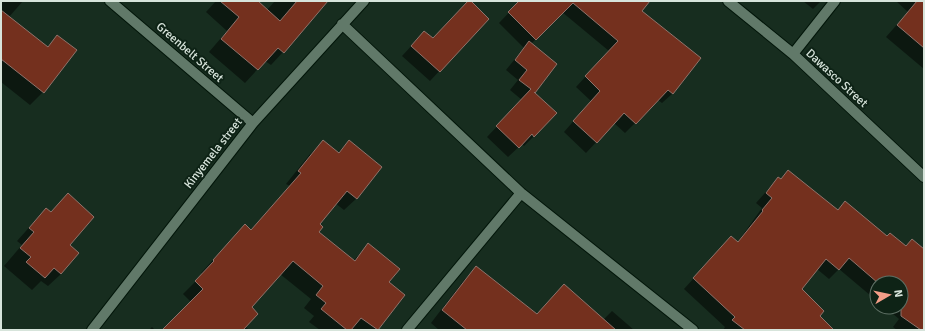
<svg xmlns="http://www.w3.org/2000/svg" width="925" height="331" font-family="Signika,sans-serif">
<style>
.shadow{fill:#0007}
.building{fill:#74301e;stroke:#8f736b}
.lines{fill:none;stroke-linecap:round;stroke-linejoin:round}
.street-casing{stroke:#021509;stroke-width:12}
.street{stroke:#617969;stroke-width:10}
.labels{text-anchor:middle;stroke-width:4;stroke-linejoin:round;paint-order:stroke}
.street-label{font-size:12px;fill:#d7e4db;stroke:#0e2316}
</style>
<rect width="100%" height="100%" fill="#172d1f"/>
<path class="shadow" d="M1,1H23L9,17L47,47L58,37L43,92L30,105L1,82Z
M216,1H256L267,10L275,1H327L283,52L271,65L265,61L245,83L209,52L227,31L206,12Z
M469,1L488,19L430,81L402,56L415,42L432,39Z
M520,1H639L641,11L700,58L672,94L662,103L658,100L625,133L614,123L586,153L564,132L591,101L576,87L609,51L562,12L531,44L534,136L524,146L522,144L508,157L487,137L522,100L510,90L518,80L506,70L524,48L499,23Z
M803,1H821L813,9Z
M896,1H924V69L886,37L908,12Z
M323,142L337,153L349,142L357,198L344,210L335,203L318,224V232L353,261L368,245L388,282L404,295L376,330H320L309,322L314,316L304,308L311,299L280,274L251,307L245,326L249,330H163L191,302L183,294L203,274L201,273L245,225L250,231L290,186L286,184L310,154Z
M788,172L837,211L845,202L887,237L906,247L924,250V330H897L893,327L899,319L885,307H901V283H877V301L839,269L829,279L817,269L800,289L818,316L833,330H723L725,327L684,289L731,237L737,243L762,208L756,203L778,178L780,180Z
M68,195L69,245L61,274L48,286L41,281L32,290L4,266L22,245L17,241L34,222L46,209L50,213Z
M477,268L537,315L603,320L612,311L634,330H439L431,323L464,280Z
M152,327L155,330H149Z"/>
<path class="building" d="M220,1H258L280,21L297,1H328L284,53L278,48L258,70L221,39L239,17Z
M468,1H471L489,19L440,72L411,46L424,31L433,38Z
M519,1H650L642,11L701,58L673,94L668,90L636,124L624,113L597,143L573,121L600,91L585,76L618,41L573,3L536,40L508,12Z
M917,1H924V48L897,25Z
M1,10L48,47L57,35L77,50L44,93L1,59Z
M529,41L557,64L535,93L534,92L557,113L534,137L532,134L519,148L496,126L531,89L519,80L527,70L515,60Z
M323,140L339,153L349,140L382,167L357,199L347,191L320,224L323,227L319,232L355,261L368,243L400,269L389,282L405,295L378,330L361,318L351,330H347L321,309L326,303L316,295L323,286L293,261L252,307L258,314L243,330H162L203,289L195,281L214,261L213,260L245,224L251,230L301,173L298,171Z
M788,170L838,210L845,201L887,236L890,233L906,246L912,239L924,249V330H921L901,316V283H878L849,258L839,270L826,259L802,289L824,311L820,316L834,330H745L732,320L735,317L693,278L731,236L738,242L763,211L762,210L772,198L766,193L778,177L781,179Z
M68,193L94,217L70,245L79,253L61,274L54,268L45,278L26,262L31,257L20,248L34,232L29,228L46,208L51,212Z
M476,266L537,314L564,284L616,330H467L442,310Z"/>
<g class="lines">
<g class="street-casing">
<path id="street" d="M110,1L253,123
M728,1L793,54L924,177
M342,24L521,193L693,330
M793,54L835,1
M92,330L253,123L364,1
M407,330L521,193"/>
</g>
<use href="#street" class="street"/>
</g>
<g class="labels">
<g class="street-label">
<text transform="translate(190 52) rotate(41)" y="4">Greenbelt Street</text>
<text transform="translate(837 78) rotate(43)" y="4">Dawasco Street</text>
<text transform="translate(213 153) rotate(-52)" y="4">Kinyemela street</text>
</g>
</g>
<rect width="925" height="331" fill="none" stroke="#d7e4db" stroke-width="4"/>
<g transform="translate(889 295) rotate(81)"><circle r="19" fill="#0e2316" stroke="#5e7065"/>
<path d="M0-3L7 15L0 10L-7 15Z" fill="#f49e88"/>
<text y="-6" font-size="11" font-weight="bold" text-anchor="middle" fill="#d7e4db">N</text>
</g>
</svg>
